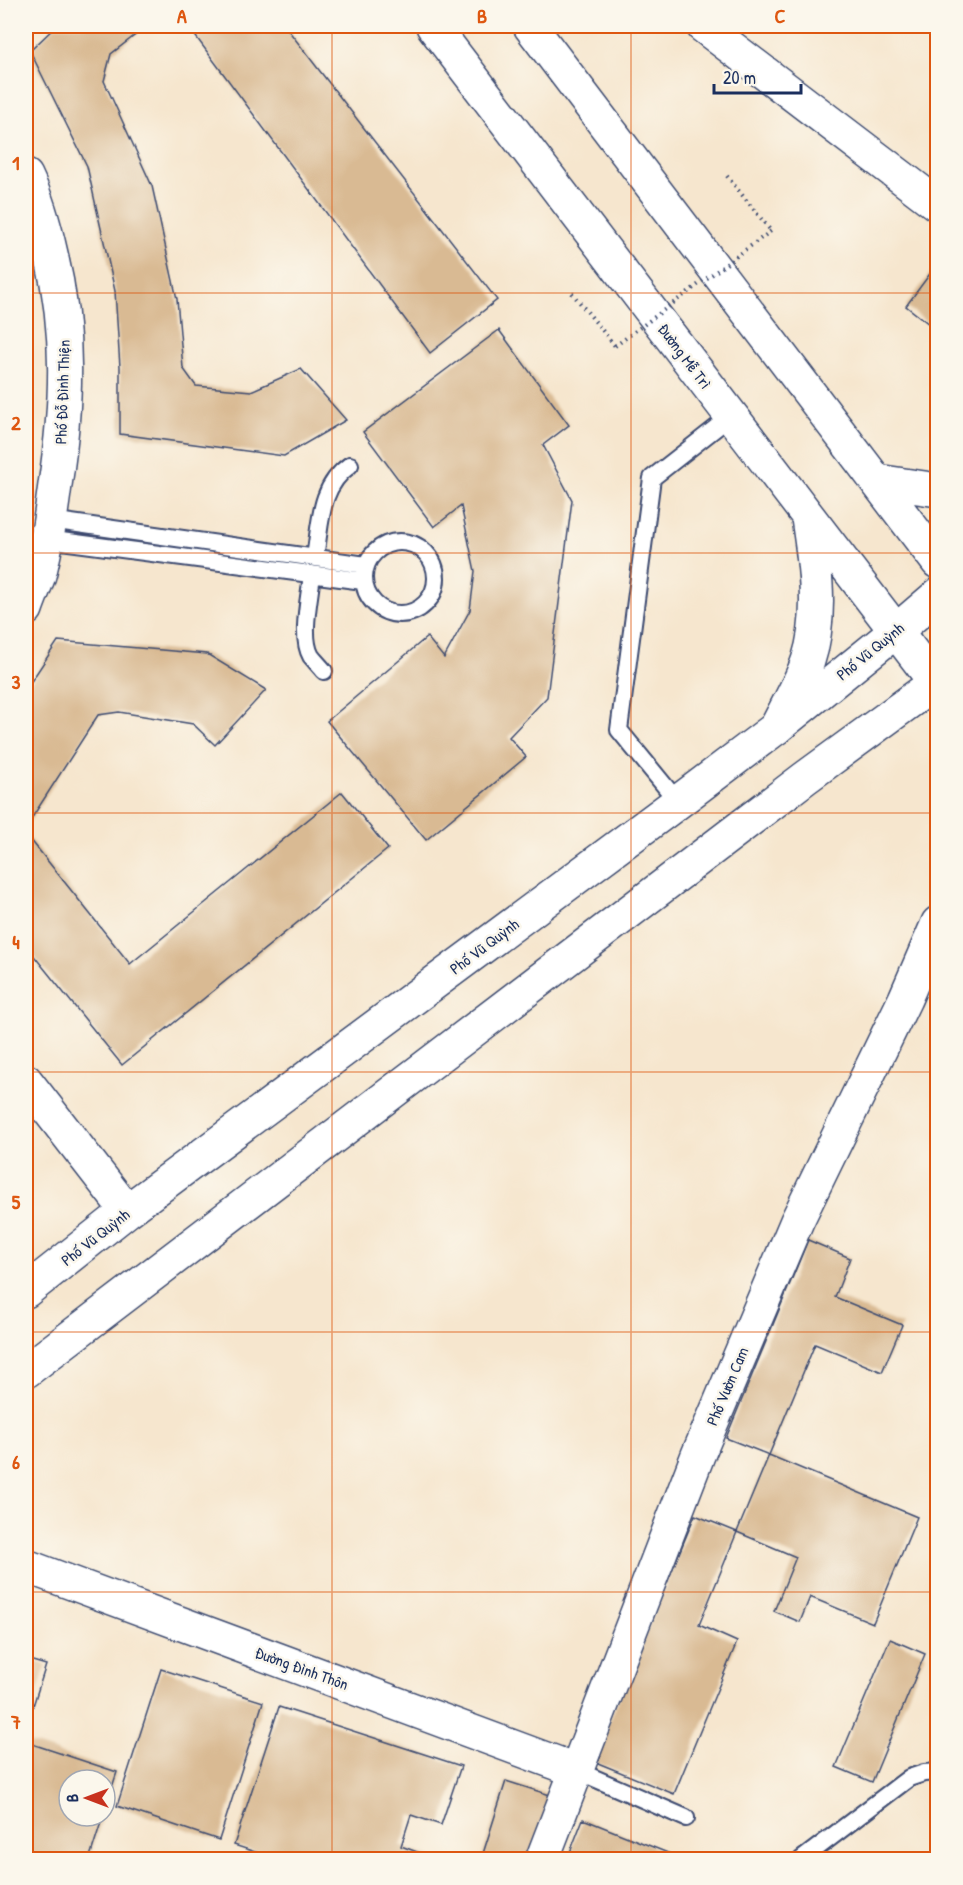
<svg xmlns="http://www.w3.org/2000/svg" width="963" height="1885" font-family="'Patrick Hand',sans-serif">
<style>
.building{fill:#d9ba93}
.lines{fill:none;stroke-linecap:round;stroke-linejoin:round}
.service-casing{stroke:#3c4a6f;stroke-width:20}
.minor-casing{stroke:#3c4a6f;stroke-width:36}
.tertiary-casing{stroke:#3c4a6f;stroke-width:36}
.secondary-casing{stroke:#3c4a6f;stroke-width:36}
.path{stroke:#3c4a6f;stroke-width:4;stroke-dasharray:1.5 4.5;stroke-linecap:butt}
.service{stroke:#fff;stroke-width:16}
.minor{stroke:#fff;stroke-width:33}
.tertiary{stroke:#fff;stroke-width:33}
.secondary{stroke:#fff;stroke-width:33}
.path-bridge{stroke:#3c4a6f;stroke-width:4;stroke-dasharray:1.5 4.5;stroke-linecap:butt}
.grid{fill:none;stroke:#de5710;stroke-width:1.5;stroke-opacity:0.55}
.labels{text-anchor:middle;stroke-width:5;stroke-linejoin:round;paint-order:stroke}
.street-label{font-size:16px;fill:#1b2f5e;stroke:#fbf7ec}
.neatline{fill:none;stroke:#de5710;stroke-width:2}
.grid-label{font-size:20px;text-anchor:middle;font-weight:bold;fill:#de5710}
</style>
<rect width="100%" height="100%" fill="#fbf7ec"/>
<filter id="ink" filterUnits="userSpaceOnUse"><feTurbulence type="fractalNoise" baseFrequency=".0167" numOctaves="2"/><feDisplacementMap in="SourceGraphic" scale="12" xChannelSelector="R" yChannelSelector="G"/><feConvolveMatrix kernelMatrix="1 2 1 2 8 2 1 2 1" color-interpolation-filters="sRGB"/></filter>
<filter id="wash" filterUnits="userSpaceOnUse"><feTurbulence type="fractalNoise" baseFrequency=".008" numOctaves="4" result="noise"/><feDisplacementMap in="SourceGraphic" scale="24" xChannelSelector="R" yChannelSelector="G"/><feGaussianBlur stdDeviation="1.35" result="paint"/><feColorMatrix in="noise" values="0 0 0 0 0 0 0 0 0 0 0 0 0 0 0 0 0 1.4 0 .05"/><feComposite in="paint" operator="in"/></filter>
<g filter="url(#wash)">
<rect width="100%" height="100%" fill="#f6e6ce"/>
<g id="blocks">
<path class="building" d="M56,26H147L111,54L104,81L152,186L177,299L183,368L196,386L251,391L301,369L346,420L284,456L120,434V367L115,291L87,166L30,51Z
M188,26H285L497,300L430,353Z
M938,263V331L906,306Z
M499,330L569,425L543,445L572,500L547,697L509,737L526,757L426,840L327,721L427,637L444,658L470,610L475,571L461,506L434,527L363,432Z
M58,641L207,654L266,690L215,745L193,724L119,712L98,715L26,827V689Z
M342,792L388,849L122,1065L26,946V834L130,964Z
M808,1240L850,1258L835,1297L902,1325L882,1372L815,1344L769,1455L726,1438Z
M769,1455L917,1517L873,1623L810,1597L800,1622L774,1611L796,1557L737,1532Z
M695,1515L737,1532L699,1625L737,1642L674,1794L593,1761Z
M890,1639L925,1654L872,1782L836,1767Z
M26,1659L46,1665L26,1728Z
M161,1669L263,1702L219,1840L117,1806Z
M279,1707L461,1766L441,1825L411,1815L401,1846L439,1860H280L234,1845Z
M26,1742L117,1772L105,1809V1780H69V1816H103L89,1860H26Z
M506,1781L550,1795L530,1860H481Z
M583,1819L683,1859V1860H567Z"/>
</g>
</g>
<g filter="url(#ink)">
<use href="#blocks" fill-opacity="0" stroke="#3c4a6f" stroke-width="1.5"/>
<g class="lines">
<g class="service-casing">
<path id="service" d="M50,520L366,565
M46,539L363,581
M364 578a36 36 0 1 1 72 0a36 36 0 1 1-72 0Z
M315,557C321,522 319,487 350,465
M312,574C310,596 300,637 311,656C315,661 320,666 324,671
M678,802L619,730L652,478L731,416
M578,1771L686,1818
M801,1860L909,1778L924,1773L938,1772"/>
</g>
<g class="minor-casing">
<path id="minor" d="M703,26L938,205
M26,176C38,201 45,227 51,254C70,333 67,405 55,485C51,515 47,546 39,575C35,586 30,597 26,609
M26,1081L127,1211
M26,1291L127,1211L678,802L776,728L896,631
M26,1371L805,778L935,683
M26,1566L578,1771
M542,1860L698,1455L797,1221L905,999L938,923"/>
</g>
<g class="tertiary-casing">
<path id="tertiary" d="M896,631L938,595"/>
</g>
<g class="secondary-casing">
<path id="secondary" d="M433,26L938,686
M530,26L938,562
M877,481L938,490
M776,728C787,706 800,684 808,661C823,615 815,564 808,518"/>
</g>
<path class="path" d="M727,176L771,231
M572,293L615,346"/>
<use href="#service" class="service"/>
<use href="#minor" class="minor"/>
<use href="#tertiary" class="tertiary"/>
<use href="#secondary" class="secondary"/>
<path class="path-bridge" d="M615,346L771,231"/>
</g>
</g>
<path class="grid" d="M332,26V1860M631,26V1860M26,293H938M26,553H938M26,813H938M26,1072H938M26,1332H938M26,1592H938"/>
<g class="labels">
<g class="street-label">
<text transform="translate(685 356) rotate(53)" y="6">Đường Mễ Trì</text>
<text transform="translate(62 392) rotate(-88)" y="6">Phố Đỗ Đình Thiện</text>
<text transform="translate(870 651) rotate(-39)" y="6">Phố Vũ Quỳnh</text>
<text transform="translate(484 946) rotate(-37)" y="6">Phố Vũ Quỳnh</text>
<text transform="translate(95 1237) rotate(-38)" y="6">Phố Vũ Quỳnh</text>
<text transform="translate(727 1386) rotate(-67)" y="6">Phố Vườn Cam</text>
<text transform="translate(302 1668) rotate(20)" y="6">Đường Đình Thôn</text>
</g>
</g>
<rect width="963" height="1885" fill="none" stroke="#fbf7ec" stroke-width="66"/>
<g transform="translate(87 1798) rotate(270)"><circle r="28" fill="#fbf7ec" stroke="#a1a7b3" stroke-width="1.5"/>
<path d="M0-4.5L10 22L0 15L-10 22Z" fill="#c8321e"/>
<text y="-9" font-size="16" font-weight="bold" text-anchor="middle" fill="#1b2f5e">B</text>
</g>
<path d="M714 84v9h87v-9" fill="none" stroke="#1b2f5e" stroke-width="3"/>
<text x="723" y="84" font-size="18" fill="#1b2f5e" stroke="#fbf7ec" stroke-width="4.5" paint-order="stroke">20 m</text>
<rect x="33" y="33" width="897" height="1819" class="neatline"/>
<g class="grid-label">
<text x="182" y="23">A</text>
<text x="482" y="23">B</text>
<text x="780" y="23">C</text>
<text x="16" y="170">1</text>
<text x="16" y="430">2</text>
<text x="16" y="689">3</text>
<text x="16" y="949">4</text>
<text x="16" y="1209">5</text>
<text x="16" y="1469">6</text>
<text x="16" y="1729">7</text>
</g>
</svg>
